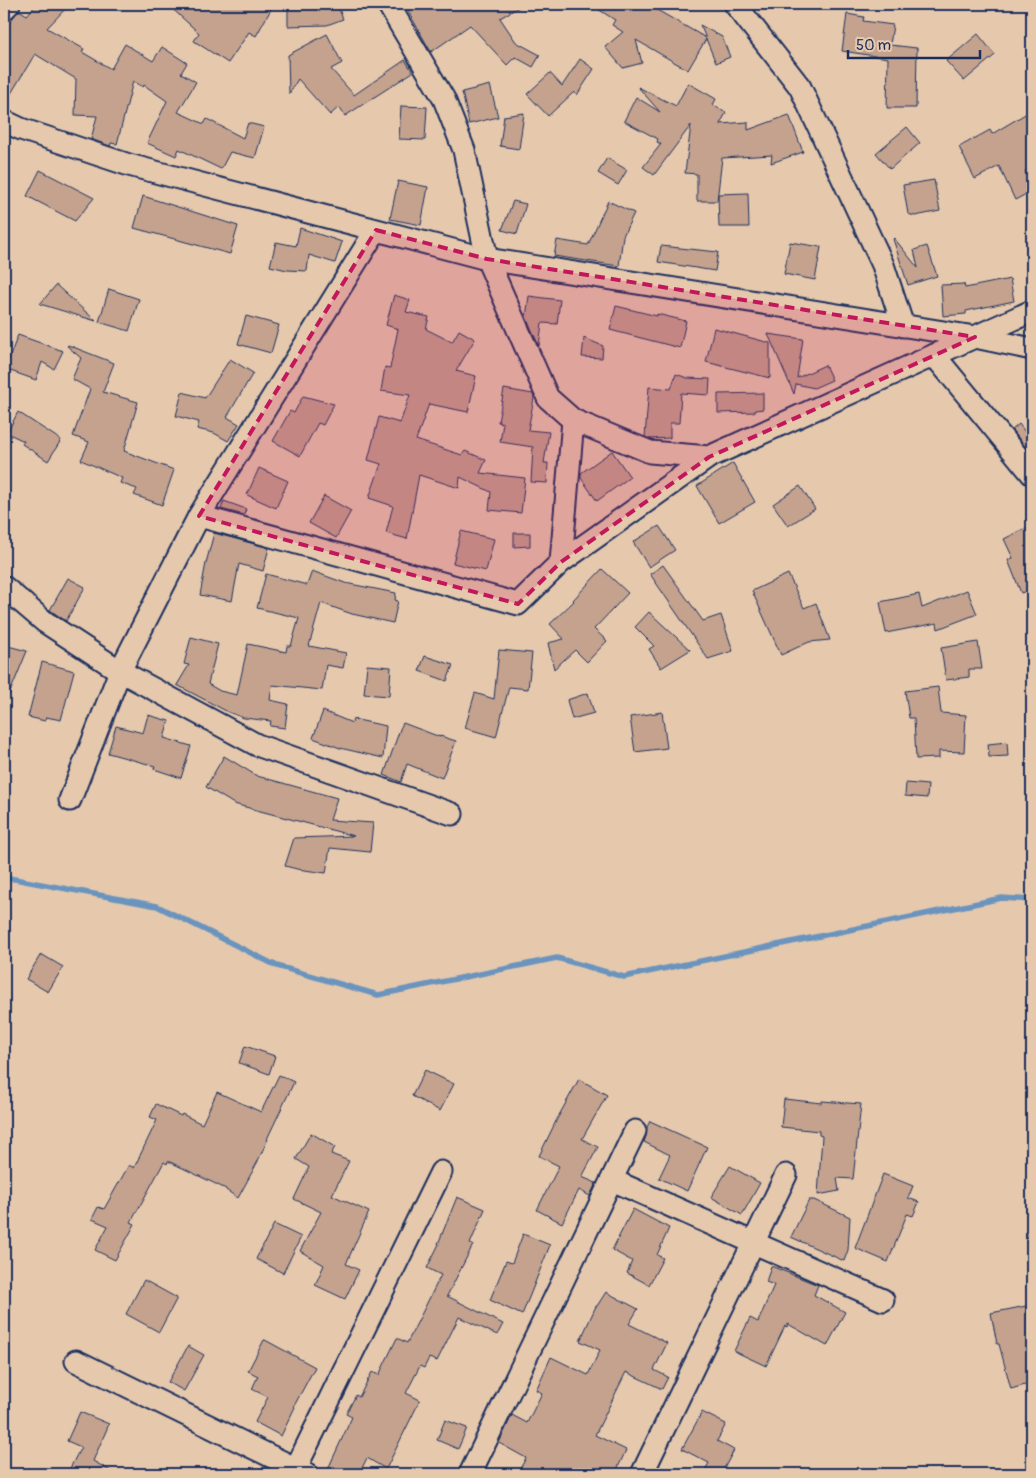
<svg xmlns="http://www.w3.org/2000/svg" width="1036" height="1478" font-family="Pangolin,sans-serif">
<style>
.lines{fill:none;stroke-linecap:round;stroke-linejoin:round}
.stream{stroke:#6a94be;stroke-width:5.5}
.building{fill:#c4a28e;stroke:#1b2f5e}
.minor-casing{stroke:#1b2f5e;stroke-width:25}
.minor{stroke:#e6c9ad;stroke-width:21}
.marked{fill:#c2185b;fill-opacity:0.2;stroke:#c2185b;stroke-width:4;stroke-dasharray:10 6;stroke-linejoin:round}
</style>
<rect width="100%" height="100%" fill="#e6c9ad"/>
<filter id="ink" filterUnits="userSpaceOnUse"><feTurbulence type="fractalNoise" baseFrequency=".02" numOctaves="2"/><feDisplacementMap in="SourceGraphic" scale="10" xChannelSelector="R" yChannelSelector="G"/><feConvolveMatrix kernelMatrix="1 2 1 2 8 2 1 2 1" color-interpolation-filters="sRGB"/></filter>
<g filter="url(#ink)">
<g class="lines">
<path class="stream" d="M4,877L157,906L277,966L378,995L557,958L624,977L1002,898L1032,900"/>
</g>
<path class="building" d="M37,4H70L47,28L84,49L82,52L111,69L125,44L153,61L162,47L187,63L181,73L196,82L178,112L204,124L207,119L243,138L248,123L264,127L255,158L230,152L221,169L179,149L176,156L147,143L167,101L144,85L143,87L133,81L117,144L111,143L110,146L91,139L97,116L75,115L76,79L35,54L4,105V31L12,19L19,10L27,15Z
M167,4H274L256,36L249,32L228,63L194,41L199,33Z
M288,4H337L343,19L327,25L288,26Z
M404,4H524L500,18L516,42L540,55L533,67L515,57L507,65L470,25L431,52Z
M590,4H661L657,10L706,38L700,25L722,37L730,57L716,63L706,39L688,70L636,40L642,63L623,68L605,47L623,32L612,25L615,20Z
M847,14L864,17L863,21L893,25L890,45L917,48L916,108H887L888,58L842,51Z
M327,34L342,63L331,69L354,95L405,60L413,72L345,116L339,107L330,115L298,79L289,94L288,55Z
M978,34L995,55L964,81L946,61Z
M580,59L594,69L577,95L574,92L548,116L527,94L550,73L562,86Z
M688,83L716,99L713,105L726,113L720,124L748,122V130L789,115L803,152L771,163L772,155L722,158L717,201H697V174L685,173L691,125L654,175L643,167L661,144L657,142L658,139L624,121L636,97L660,112L638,87L676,106Z
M490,85L498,117L469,124L462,92Z
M401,106L427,107L425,140L399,139Z
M1032,110V167L1025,171L1032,185V191L1015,200L999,166L975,179L959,147L990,130L992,134Z
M524,113L519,149L500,146L504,116Z
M907,127L920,143L890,169L876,153Z
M607,158L627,170L618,185L598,173Z
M40,170L94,198L75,221L27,196Z
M934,180L940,211L915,216L908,214L903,185Z
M398,181L428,187L421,225L390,219Z
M748,193L749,227H719L718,194Z
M143,196L238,226L230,254L134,228Z
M513,201L526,204L517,234L502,230Z
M608,201L634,213L623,236L619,266L554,256L557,240L588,245Z
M300,228L342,242L335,263L309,255L307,271L287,270L270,266L276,242L296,246Z
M894,238L918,268L914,250L927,246L937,276L908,285L893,239Z
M790,242L821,247L815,280L784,274Z
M661,246L718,252L715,271L658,262Z
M1010,279L1014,301L966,311V314L943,316L941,285L964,284L965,288Z
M56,285L96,321L40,304Z
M109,289L139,299L129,331L99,322Z
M394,295L410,300L406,312L429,317L426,329L452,342L459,330L475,339L456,371L476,376L468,412L429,404L416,440L462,455L465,451L486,460L480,473L525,478L521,513L489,510L491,492L460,477L459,488L419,475L407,539L386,533L393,506L369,498L381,464L368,460L379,417L400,423L410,395L381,391L385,367L390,368L398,329L386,325Z
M529,296L560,300L557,324L542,323L539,346L526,317Z
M616,306L657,316V314L686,321L680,348L610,330Z
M246,316L279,325L271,353L238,344Z
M714,328L770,343V378L706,362Z
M768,334L803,339L797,378L825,365L832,380L814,388L796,384L794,394Z
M18,335L63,351L54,369L42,362L36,380L5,369Z
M584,338L603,346L602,358L582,357Z
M68,345L114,363L103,392L138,402L124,451L174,470L162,505L134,495L137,489L120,483L122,478L81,460L89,442L73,436L90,389L72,379L81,358L67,346Z
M230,359L253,373L227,417L239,424L228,441L214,433L197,429L199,422L176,416L182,392L205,398Z
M676,374L687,378L710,379L709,395L681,393L679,423H670V438L650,439L645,437L649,387L671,389Z
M504,389L533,394L534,398L528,430L549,432L544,463H548L547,483L531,482L533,447L500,442L503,423L498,422Z
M763,393V409L755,410V412L718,413V394Z
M303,396L334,404L323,425L318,423L300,456L273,441L290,411L294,413Z
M18,412L61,440L48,461L22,444L24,441L7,433Z
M1019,424L1032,441V455L1012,430Z
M612,451L630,477L597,501L581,478V473Z
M733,463L755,502L719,523L697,486Z
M259,468L288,481L276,508L247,495Z
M800,486L815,509L788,526L773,504Z
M324,496L351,511L336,538L309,523Z
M224,501L246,509L244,515L221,509Z
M1032,525V589L1021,593L1008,560L1013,558L1004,539Z
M659,526L675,550L649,567L633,542Z
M461,531L494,539L486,571L453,563Z
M214,533L269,548L263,571L239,564L232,601L200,595L206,563Z
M514,533H530V546L514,547Z
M663,565L703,621L721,615L733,651L708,659L650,574Z
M602,569L628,593L594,629L607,641L587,662L575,650L554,669L548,643L564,639L550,624L574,601L573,600Z
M312,571L345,583L396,593L395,600L398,601L393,623L352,614L321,603L309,646L346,653L343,668L326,665L322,690L272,685L270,700L288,704L285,728L270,726L271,721L244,718L228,712L177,685L189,665L184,664L191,637L218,644L208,684L220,691L237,695L248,644L286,652L287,646H291L299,618L257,608L266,574L307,585Z
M788,574L804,608L816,603L830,640L809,642L781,655L752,591Z
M68,578L85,587L66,621L50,610Z
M967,590L977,614L938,629L937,623L886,633L880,602L919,594L922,608Z
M649,612L690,650L661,668L649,649L654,646L635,627Z
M978,642L982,669H969V677L946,680L941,648Z
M8,646L27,651L4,707V663Z
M499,650L532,653L528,689L509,687L496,737L465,728L475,693L494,699Z
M425,656L453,665L447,681L419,671Z
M42,662L74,671L61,720L46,717L45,721L28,717Z
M367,665L391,667L389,696L364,694Z
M938,687L941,713L966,715L964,752L939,751V758L916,759L914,718H909L905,691Z
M588,693L594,713L572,719L567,700Z
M323,711L352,723L353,719L386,726L383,758L340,748L313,738Z
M662,712L667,748L635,752L630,717Z
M148,715L169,721L164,738L191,746L181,778L154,769L155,766L108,753L116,726L143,733Z
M403,723L440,737V736L456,741L442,778L407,764L401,782L384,775L400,729Z
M1007,742L1008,756L989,757L988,744Z
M224,756L257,776L337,798L330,820L373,823L370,852L330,848L326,873L297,869L285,866L294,838L354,836L234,804L206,787Z
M906,783L928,785L927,798L905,796Z
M41,954L63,967L48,992L26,979Z
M245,1046L275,1056L269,1074L239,1063Z
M425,1070L454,1084L440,1111L412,1096Z
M279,1075L294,1082L267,1139H268L257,1163L238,1198L226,1190V1189L168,1161L167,1164L164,1162L131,1222L135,1224L115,1260L95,1250L108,1226L92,1219L98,1207L104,1209L129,1165L134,1168L157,1120L150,1117L156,1104L181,1116L182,1114L202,1124L217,1092L261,1112Z
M579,1079L607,1095L582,1139L598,1147L582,1177L596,1183L590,1196L579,1190L562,1223L537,1210L559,1166L539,1156L557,1119Z
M784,1099L822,1103V1101L861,1104L853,1179L837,1178L839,1191L818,1195L822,1136L819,1135V1131L781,1127Z
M650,1121L707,1147L687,1191L659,1178L670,1155L644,1142L646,1136L647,1127Z
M311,1133L335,1147L331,1154L349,1161L332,1195L369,1212L346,1264L359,1270L345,1299L315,1285L324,1265L300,1251L321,1212L294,1199L309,1167L296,1159Z
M730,1166L760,1183L742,1215L711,1197Z
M883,1174L913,1186L908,1198L919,1202L913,1216L907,1214L888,1262L855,1248Z
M457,1197L485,1209L470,1244L473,1245L447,1296L503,1324L497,1335L459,1317L437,1361L429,1358L424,1368L420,1366L406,1393L420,1400L386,1469L367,1458L359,1474H334L327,1471L352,1417L346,1414L356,1395L359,1397L372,1372L379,1375L397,1338L407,1343L441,1275L427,1268L439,1244H438Z
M809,1200H814L850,1217L848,1250L844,1261L791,1237Z
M633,1209L669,1228L657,1255L663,1258L649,1285L627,1273L632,1261L612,1250Z
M274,1224L301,1237L283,1273L256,1259Z
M523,1234L550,1245L522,1315L490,1300L506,1261L512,1263Z
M771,1266L818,1285L814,1295L845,1312L827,1346L788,1324L787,1327L785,1326L766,1366L734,1351L750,1318L758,1322L774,1285L766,1282Z
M144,1280L177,1298L159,1332L126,1314Z
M606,1292L638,1309L629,1324L667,1343L654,1370L668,1377L662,1389L626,1372L595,1435L626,1450L615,1474H517L526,1458L499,1443L512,1415L527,1423L542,1393L536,1390L551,1357L588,1375L600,1350L580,1341L596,1306H597Z
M1026,1306L1032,1340V1383L1011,1389L999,1344H997L991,1313Z
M264,1340H265L315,1367L294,1406L295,1407L281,1436L255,1422L268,1397L252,1389L258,1376L248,1371Z
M188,1346L204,1355L184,1391L168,1382Z
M80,1412L109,1424L93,1461L116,1474H67L81,1447L67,1441Z
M702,1412L726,1424L717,1441L734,1450L721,1474H713L705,1470L709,1463L682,1449Z
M445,1420L467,1428L458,1449L437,1440Z"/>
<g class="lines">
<g class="minor-casing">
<path id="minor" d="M388,4L444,99L464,150L487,259L548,398L573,420L650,452L709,457
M735,4L800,87L883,265L903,326
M4,9L9,4
M4,121L21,129L129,165L487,259L975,337L1032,349
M934,355L1032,474
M199,516L518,604L561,562L709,457L1032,311
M561,562L573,420
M4,587L45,622L120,671L257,745L452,814
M70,800L120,671L199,516L376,230
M612,1180L883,1300
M76,1361L307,1474
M293,1474L441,1172
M470,1474L635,1131
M642,1474L786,1175"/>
</g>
<use href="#minor" class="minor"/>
</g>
</g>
<path class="marked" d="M376,230L487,259L975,337L709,457L561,562L518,604L199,516Z"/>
<rect width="1036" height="1478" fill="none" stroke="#e6c9ad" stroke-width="20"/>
<rect x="10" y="10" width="1016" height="1458" fill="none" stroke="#1b2f5e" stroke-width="2" filter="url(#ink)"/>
<path d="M848 50v8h132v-8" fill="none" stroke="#1b2f5e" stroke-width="2.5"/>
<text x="856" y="50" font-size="15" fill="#1b2f5e" stroke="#e6c9ad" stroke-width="4" paint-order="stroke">50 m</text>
</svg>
